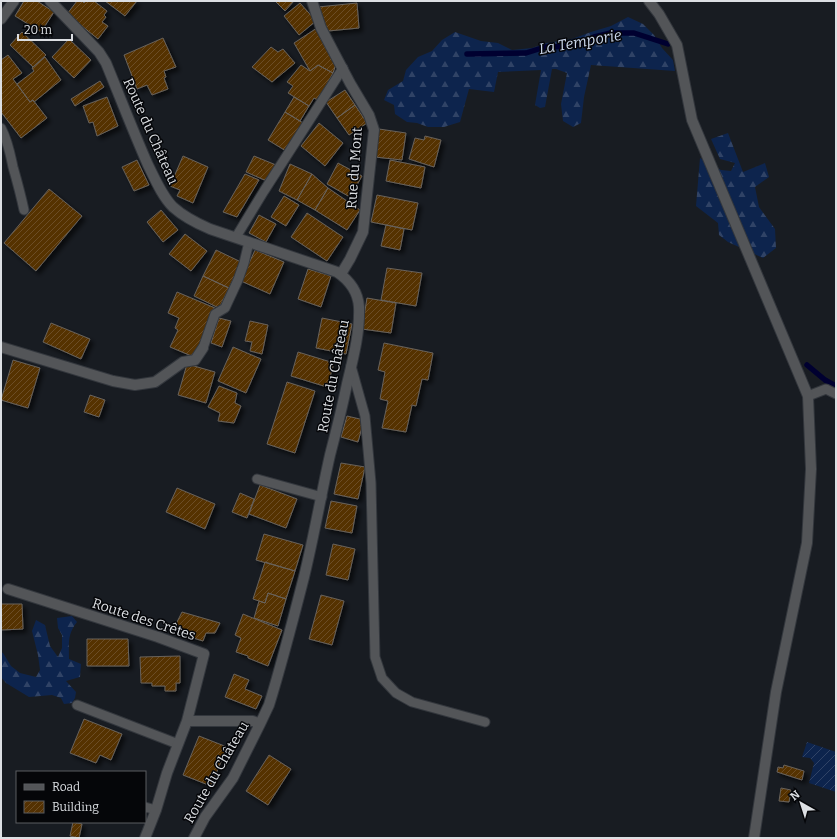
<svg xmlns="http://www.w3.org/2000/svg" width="837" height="839" font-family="Bitter,serif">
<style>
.forest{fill:url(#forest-firs)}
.garden{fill:url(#garden-furrows)}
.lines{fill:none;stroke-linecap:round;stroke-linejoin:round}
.stream{stroke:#000030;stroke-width:5.5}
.building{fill:url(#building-hatch);stroke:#68625b;filter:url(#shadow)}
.service-casing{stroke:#33373d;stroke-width:11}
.minor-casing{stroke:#33373d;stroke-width:12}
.tertiary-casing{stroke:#33373d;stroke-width:12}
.service{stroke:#535558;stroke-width:9}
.minor{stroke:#535558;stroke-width:10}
.tertiary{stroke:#535558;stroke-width:10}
.labels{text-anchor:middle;stroke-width:3;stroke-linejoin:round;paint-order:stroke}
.street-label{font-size:14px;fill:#dcdfe3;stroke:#050609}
.water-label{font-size:15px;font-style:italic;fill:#cedaee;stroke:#050609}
</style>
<defs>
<pattern id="forest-firs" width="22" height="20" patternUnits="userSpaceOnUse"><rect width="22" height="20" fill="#0d244d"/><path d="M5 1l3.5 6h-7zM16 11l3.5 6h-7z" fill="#304366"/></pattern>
<pattern id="garden-furrows" width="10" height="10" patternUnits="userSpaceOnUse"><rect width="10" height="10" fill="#0d244d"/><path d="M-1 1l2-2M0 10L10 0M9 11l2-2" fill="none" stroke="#304366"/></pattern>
<pattern id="building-hatch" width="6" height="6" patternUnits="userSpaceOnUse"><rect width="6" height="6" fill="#543102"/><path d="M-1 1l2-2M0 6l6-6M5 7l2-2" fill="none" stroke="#6c4e27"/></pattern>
<filter id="shadow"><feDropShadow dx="3.5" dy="3.5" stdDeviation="2" flood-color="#0009"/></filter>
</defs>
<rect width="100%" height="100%" fill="#181c22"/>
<path class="forest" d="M628,17L643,24L654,35L662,48L673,60L675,71L591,65L584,97L581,123L573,127L563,121L561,104L567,73L556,69H552L545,107L540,108L535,105L541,70L498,72L494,92L469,89L460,122L444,127H428L417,123L407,122L395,114L394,105L384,100L388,90L403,81L406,70L418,57L432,51L442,40L455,32L481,41L498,43L512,50L532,48L547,43L572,39L591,32L611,26Z
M728,133L743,172L765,163L769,177L755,187L759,207L775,229L776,248L763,258L728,242L719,235L718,223L696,206L700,158L721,170L731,171L735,163L720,159L711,139Z
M72,616L77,622C67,635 69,643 69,659L81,664L80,677L66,681L76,692L75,698L72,703L64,704L61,698L52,695L29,697L6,683L1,677V652L3,653L11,666L20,673L36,677L40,670L38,655L32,631L36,620L45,625L50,646L58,657L62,648V635L58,628L57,618Z"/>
<path class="garden" d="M807,742L836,752V792L809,783L814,763L810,758L802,757Z"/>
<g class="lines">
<path class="stream" d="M467,54L526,53L545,47L575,46L594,37L611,33H634L668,44
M807,365L825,380L836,386"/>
</g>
<path class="building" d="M24,1H37L54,12L41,32L15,16Z
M77,1H82L84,3L86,1H94L107,11L104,15L106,17L102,22L108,26L98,39L67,14Z
M105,1H137L125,16Z
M275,1H294L285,11Z
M300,3L316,21L299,35L284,16Z
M357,3L359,28L328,31L318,7Z
M317,28L336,64L333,73L318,65L310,71L294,43Z
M22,32L46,55L33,67L10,45Z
M163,38L176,67L164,71L166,77L164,78L168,89L152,95L147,85L137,89L124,55Z
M69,39L91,60L74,78L52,57Z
M271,47L278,52L283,49L295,63L272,82L252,67Z
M8,55L22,73L13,79L30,102L33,100L47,118L21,138L1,112V60Z
M45,57L61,80L34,102L33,100L30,102L17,84L34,71L32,68Z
M301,65L310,71L318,65L333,73L318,100L314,98L309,106L288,93L293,86L287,82Z
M100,81L104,87L75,106L71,99Z
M345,90L355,105L337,118L326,102Z
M107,97L118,126L97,136L93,122L89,123L83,106Z
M294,97L309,106L300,121L285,112Z
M355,105L367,123L349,135L337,118Z
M285,112L303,123L286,151L268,140Z
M319,123L343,143L325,166L301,146Z
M379,129L406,133L402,160L375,157Z
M425,136L441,140L434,167L409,159L415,138L424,140Z
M183,156L208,167L193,203L177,196L180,190L170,186Z
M254,156L276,165L269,182L246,172Z
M137,160L149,185L134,191L122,167Z
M390,160L425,167L421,188L386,181Z
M338,163L362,176L350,197L327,184Z
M290,164L312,174L297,200L279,191Z
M245,174L259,180L237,217L223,212Z
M312,174L328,188L315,210L297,200Z
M328,188L360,210L347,230L315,210Z
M49,189L82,216L36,271L4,243Z
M377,195L418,203L412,230L371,222Z
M284,196L299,205L286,226L271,217Z
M161,210L178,230L163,242L147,222Z
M307,213L343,237L327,261L291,237Z
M259,215L276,224L266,242L249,233Z
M386,225L404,229L400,250L381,246Z
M185,234L207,251L191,271L169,254Z
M216,250L241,262L229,288L203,276Z
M255,250L284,262L270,294L241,281Z
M387,268L422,273L416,306L381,300Z
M308,269L331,276L321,307L298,299Z
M203,276L229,288L219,308L194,296Z
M177,292L215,308L194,357L170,347L178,330L175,328L179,318L168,313Z
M367,298L396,303L391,333L362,329Z
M219,318L231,321L222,347L211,343Z
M322,318L352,324L346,354L316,348Z
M250,321L268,325L262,354L250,351L252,342L245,341Z
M51,323L90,339L81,359L43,342Z
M384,343L433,353L428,380L422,379L416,406L412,405L406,432L382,428L388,401L380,399L385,372L378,370Z
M233,347L261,359L246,393L218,381Z
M298,352L334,363L327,387L291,376Z
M13,360L40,368L28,408L1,400Z
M187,364L215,372L206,403L178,395Z
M287,382L315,391L295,453L267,444Z
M219,386L237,393L235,403L241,406L234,423L218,421L220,413L208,407Z
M90,395L105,400L99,417L84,412Z
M347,416L364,420L358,442L341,437Z
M341,463L365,467L358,499L334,494Z
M260,485L297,499L286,528L249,514Z
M177,488L215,504L205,529L166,512Z
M240,493L254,499L247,518L232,512Z
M331,501L357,506L352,533L325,528Z
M264,534L303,545L295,571L256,560Z
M333,544L355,549L348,580L326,575Z
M265,562L295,571L286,599L268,593L265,603L253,599Z
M268,593L286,599L278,626L254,618L259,601L265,603Z
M321,595L344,601L332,645L309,639Z
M1,604H22L23,629L1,630Z
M182,612L220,623L215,633H206L203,641L187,636L174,628Z
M243,614L282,630L268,666L248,658V656L236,652L241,638L235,635Z
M87,639H128L129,666H87Z
M180,656V683H176V691H165V686H152V683H141L140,657Z
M234,674L249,680L245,689L262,696L256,709L225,697Z
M84,719L122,734L111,760L100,755L96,763L70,753Z
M199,736L227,747L211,786L183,775Z
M269,755L291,769L268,805L246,791Z
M784,765L804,771L802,780L777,772L778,767L783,768Z
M781,788L791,790L789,802L779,801Z
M73,822L82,824L79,838L70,836Z"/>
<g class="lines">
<g class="service-casing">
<path id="service" d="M1,128C8,141 10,153 13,167C17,181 21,196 24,210
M236,237L264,191L343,68
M203,348L215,314L225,308L238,280L244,263L249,242
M351,366L365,416L371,483L375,657L382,678L396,693L412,702L485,722
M808,396L826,389L836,394
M257,479L322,497
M77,705L178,744
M145,807L156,810"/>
</g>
<g class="minor-casing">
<path id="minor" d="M50,1L56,7L99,52L106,63C120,97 133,131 148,165C155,179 162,196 173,207C184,217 196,223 210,229L337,272C349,280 358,292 359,307C360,333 353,359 347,384C342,408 336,432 330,455C321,495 314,536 304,577C293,620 282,663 269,705L260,724L233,778L205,817L194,838
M312,1L321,28L350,83L369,115L374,130L363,232L350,259L341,274
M649,1L659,14L677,45L692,120L808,396L811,469L807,543L776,692L754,838
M1,347L113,381L135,385L155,382L183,362L195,360L203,348
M8,589L158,637L204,654L187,721L167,773L156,810L145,838
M187,721H253L260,724"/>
</g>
<g class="tertiary-casing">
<path id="tertiary" d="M1,19L14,1"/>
</g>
<use href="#service" class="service"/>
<use href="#minor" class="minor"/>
<use href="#tertiary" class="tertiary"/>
</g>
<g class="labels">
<g class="street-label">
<text transform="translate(151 131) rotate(66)" y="5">Route du Château</text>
<text transform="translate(354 168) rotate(-86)" y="5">Rue du Mont</text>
<text transform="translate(333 376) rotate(-79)" y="5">Route du Château</text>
<text transform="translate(144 619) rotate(18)" y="5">Route des Crêtes</text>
<text transform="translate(216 772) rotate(-60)" y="5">Route du Château</text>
</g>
<g class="water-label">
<text transform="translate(580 42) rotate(-10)" y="5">La Temporie</text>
</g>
</g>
<rect width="837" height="839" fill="none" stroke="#dcdfe3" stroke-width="4"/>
<rect x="16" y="771" width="130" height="52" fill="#050609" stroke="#5b5d60"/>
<rect x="24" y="784" width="20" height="6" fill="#535558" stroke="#5b5d60"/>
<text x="52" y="791" font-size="12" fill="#dcdfe3">Road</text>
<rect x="24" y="801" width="20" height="12" fill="url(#building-hatch)" stroke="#5b5d60"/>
<text x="52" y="811" font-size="12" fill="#dcdfe3">Building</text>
<g transform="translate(801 803) rotate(321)" stroke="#050609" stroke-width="3" paint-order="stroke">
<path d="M0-3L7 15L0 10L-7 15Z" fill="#dcdfe3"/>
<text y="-6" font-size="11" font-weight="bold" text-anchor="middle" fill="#dcdfe3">N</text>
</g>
<path d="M18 34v6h54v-6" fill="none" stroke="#dcdfe3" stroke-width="2"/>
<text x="24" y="34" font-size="12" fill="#dcdfe3" stroke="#050609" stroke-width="3" paint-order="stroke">20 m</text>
</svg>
